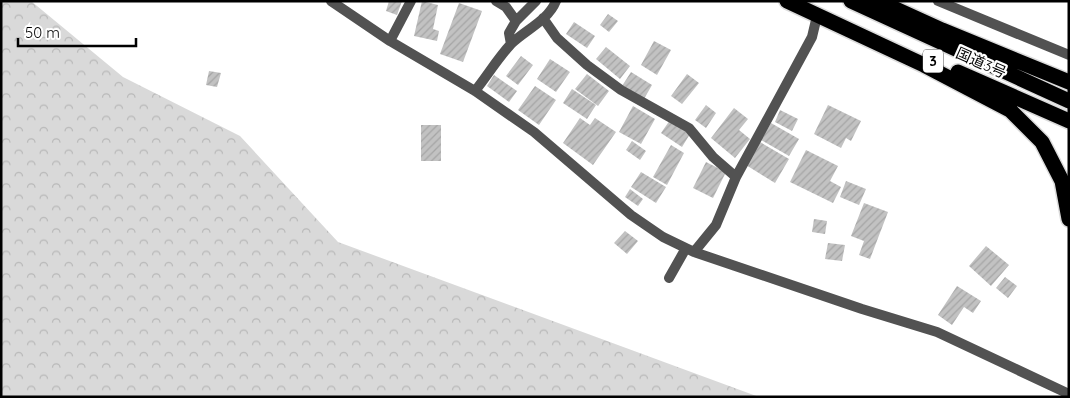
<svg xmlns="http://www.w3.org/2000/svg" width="1070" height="398" font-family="Quicksand,'Noto Sans JP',sans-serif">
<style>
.forest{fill:url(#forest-crowns)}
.building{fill:url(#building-hatch)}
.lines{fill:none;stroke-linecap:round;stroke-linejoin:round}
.highway-casing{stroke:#dbdbdb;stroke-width:18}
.street{stroke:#525252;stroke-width:10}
.highway{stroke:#000;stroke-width:15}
.labels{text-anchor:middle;stroke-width:4.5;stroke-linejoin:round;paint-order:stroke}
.shield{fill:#fff;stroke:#4c4c4c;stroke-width:1}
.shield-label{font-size:14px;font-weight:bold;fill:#000}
.street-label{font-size:15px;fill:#000;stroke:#fff}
</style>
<defs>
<pattern id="forest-crowns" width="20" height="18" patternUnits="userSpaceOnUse" patternTransform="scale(1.25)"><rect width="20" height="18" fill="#d9d9d9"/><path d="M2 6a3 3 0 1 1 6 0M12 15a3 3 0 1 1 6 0" fill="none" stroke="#b8b8b8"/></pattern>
<pattern id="building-hatch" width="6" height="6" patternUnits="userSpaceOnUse" patternTransform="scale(1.25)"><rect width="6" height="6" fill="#c2c2c2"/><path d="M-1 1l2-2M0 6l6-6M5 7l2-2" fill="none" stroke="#a5a5a5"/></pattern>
</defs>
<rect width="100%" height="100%" fill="#fff"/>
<path class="forest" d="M1,1H31L123,77L240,136L338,242L759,397H1Z"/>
<path class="building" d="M389,1H402L397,15L386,11Z
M422,1L438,5L433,29L439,31L437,41L414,36Z
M459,3L482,11L463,62L440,54Z
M608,14L618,21L609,32L600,25Z
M574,22L595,36L587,48L566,34Z
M654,41L671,50L657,75L641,65Z
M606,47L630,66L620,79L596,59Z
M521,56L533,65L518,85L506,76Z
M550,59L570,72L556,92L537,79Z
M209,71L221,73L217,87L206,85Z
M631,72L652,85L644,99L622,86Z
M587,74L609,91L598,106L575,89Z
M687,74L699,83L682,104L671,96Z
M494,75L517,91L509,102L487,86Z
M535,86L556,100L539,125L518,110Z
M572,89L596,105L587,119L563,103Z
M706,105L716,113L706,128L695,120Z
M828,105L861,121L851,141L846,138L841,148L814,134Z
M633,106L655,119L641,144L619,132Z
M734,108L748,119L739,130L750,139L735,158L711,138Z
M780,110L798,119L792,131L775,122Z
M580,118L590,125L595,118L616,132L593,165L563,143Z
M670,120L690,134L682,147L661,133Z
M771,123L799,139L789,156L761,140Z
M421,125H441V161H421Z
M632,141L646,151L640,160L626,150Z
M760,142L789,159L775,183L746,165Z
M671,145L684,153L667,185L653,177Z
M806,150L838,166L830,181L841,187L833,203L790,182Z
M706,162L726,172L713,198L693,188Z
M641,172L666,187L656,203L631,187Z
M846,181L866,189L859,205L840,197Z
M630,189L643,199L638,206L625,197Z
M864,203L888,212L870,259L859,255L864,241L851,236Z
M814,219L827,221L825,234L812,232Z
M625,231L638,241L627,254L614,243Z
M828,243L845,245L842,261L825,259Z
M986,246L1009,265L991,286L969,266Z
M1005,277L1017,286L1008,298L996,288Z
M957,286L981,301L973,313L964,307L952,325L938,315Z"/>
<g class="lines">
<g class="highway-casing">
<path id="highway" d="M787,1L924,65L1010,110L1042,142L1062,181L1069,219
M851,1L1069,101
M878,1L942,30L1069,82
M958,72L1069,121"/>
</g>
<path class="street" d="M331,1L390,41L475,91L534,132L631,215L663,237L694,252L862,309L937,332L1069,394
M496,1L506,7L516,21
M938,1L1069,55
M543,18L557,38L587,65L621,90L689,128L713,157L736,177
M390,41L411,1
M511,44L509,33L516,21L536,1
M475,91C487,76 498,58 511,44C525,30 548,21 556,1
M694,252L716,225L736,177L812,37L817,16
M669,278L686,248"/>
<use href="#highway" class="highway"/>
</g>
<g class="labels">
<rect class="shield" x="923" y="49.5" width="20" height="23" rx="4"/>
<g class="shield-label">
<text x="933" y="66">3</text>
</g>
<g class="street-label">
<text transform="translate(981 63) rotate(24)" y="5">国道3号</text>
</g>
</g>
<rect width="1070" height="398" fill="none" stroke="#000000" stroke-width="5"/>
<path d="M18 38v8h118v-8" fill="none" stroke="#000000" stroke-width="2.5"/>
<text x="25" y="38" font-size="15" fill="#000000" stroke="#ffffff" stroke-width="4" paint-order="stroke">50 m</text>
</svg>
